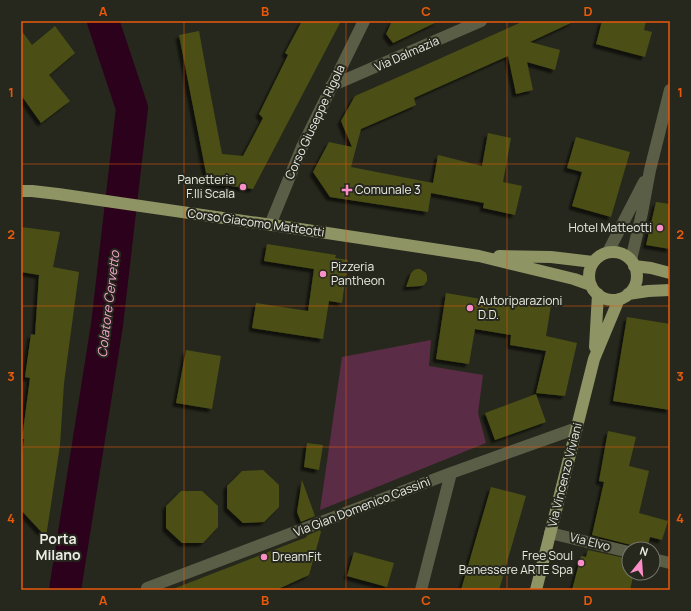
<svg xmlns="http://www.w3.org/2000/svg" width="691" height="611" font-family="Manrope,sans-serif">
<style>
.green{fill:#5a2c45}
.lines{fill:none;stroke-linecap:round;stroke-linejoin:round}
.river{stroke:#2c011b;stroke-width:32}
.building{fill:#4b4f14;filter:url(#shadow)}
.minor{stroke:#5b5e47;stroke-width:12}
.major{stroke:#8f9464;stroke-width:12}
.grid{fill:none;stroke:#e8590c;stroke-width:1;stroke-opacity:0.55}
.poi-dot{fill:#fa8fc8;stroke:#27281d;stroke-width:1.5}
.labels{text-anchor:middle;stroke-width:4;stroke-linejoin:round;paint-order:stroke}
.street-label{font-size:12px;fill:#ebece4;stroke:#27281d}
.poi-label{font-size:12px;fill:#ebece4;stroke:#27281d;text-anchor:start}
.water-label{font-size:13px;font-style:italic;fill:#f8a6d0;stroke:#27281d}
.quarter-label{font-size:14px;font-weight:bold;fill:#ebece4;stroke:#27281d}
.neatline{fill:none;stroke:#e8590c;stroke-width:1.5}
.grid-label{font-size:13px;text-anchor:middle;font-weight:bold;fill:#e8590c}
</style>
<defs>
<filter id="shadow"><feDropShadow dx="-3.5" dy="3.5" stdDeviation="1" flood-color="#0009"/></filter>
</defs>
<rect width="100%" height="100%" fill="#27281d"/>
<path class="green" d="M431,340L429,366L483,375L478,413L486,443L320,510L342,357Z"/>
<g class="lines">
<path class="river" d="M65,590L107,325L132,108L103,21"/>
</g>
<path class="building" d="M302,21H341L253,189L208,183L179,35L199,31L209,86L222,154L243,156L263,118L259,114L288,55L285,53Z
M392,21H439L393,43L386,34Z
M524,21H575L530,42L560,50L555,70L527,62L533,90L516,94L508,56L414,98L416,105L361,129L351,167L433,183L438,155L482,166L488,133L511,138L503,182L522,186L515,215L483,208L484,203L431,193L428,212L330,197L313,172L329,142L352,147L341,121L355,96L412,71Z
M602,21H646L644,30L652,32L645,57L596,44Z
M55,26L75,53L49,75L70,101L41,123L21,95V30L32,45Z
M576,137L630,152L611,217L572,206L582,172L567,168Z
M656,202L670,204V249L646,245Z
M21,227L60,232L53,267L79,272L64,383L60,445L46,537L21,510V464L24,439H22L30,378L25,377L31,334L35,335L39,275L21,272Z
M267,244L336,255L335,258L348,260L342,303L329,301L323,339L252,328L256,303L308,311L314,269L264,261Z
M417,269H420L426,273L427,276V281L424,285L421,286L406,287L411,273L414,270Z
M446,293L516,305L517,300L551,305L546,336L577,343L565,396L536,393L546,351L510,345L511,335L475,329L469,364L436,359Z
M627,317L670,324V410L613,401Z
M186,350L221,356L212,409L176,403Z
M536,394L546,422L495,440L485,413Z
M608,431L636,437L629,466L649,471L639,513L668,521L662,540L650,537L647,549L640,547V549H636L634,546L631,545L592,535L604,482L599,481Z
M307,443L323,445L319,470L304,467Z
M263,470L279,485V507L264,522L243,523L227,508V486L242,471Z
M302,480L315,516L301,522L297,512Z
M491,487L526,496L499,590H461Z
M181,491H202L218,506V527L203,543H182L166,528V506Z
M320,530L321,532L309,575L276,590H173V589L307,537L306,536Z
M588,550L629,559V573H634L630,590H572L581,556L586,557Z
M354,552L394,563L387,587L347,576Z"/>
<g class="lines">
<path class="minor" d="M331,86L481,21
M270,225L302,147L364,21
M608,252L644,182
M631,260L642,213L650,170L670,90
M550,533L629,552
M653,559L670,563
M147,588L451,473L577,428
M421,590L451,473"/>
<path class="major" d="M21,191H32L58,194L327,233L479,256L574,279L591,285
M589 276a24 24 0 1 1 48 0a24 24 0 1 1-48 0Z
M499,256L551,257L593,262
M634,266L651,268L670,273
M628,294L648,291L670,290
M595,347L598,294
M536,590L594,359L619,299"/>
</g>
<path class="grid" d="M184,21V590M346,21V590M507,21V590M21,164H670M21,306H670M21,447H670"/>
<g class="poi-dot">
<circle cx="243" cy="187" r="4"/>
<path d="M345 184h4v4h4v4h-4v4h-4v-4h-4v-4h4z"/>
<circle cx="660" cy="228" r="4"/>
<circle cx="323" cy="274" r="4"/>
<circle cx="470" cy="308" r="4"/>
<circle cx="264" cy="557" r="4"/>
<circle cx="581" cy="563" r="4"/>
</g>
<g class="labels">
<g class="street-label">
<text transform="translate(407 54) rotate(-24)" y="4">Via Dalmazia</text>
<text transform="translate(315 122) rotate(-65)" y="4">Corso Giuseppe Rigola</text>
<text transform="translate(256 223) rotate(8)" y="4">Corso Giacomo Matteotti</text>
<text transform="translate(565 475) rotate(-76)" y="4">Via Vincenzo Viviani</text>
<text transform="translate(362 507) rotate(-21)" y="4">Via Gian Domenico Cassini</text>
<text transform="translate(590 542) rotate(14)" y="4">Via Elvo</text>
</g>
<g class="poi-label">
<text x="235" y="184" text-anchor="end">Panetteria<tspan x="235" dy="14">F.lli Scala</tspan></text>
<text x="355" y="194">Comunale 3</text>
<text x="652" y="232" text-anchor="end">Hotel Matteotti</text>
<text x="331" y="271">Pizzeria<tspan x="331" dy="14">Pantheon</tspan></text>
<text x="478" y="305">Autoriparazioni<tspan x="478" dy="14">D.D.</tspan></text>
<text x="573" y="560" text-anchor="end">Free Soul<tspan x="573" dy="14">Benessere ARTE Spa</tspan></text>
<text x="272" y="561">DreamFit</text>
</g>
<g class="water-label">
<text transform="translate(108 304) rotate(-83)" y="5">Colatore Cervetto</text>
</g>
<g class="quarter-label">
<text x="58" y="544">Porta<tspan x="58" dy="16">Milano</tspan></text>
</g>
</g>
<rect width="691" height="611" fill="none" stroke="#27281d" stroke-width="44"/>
<g transform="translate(641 561) rotate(17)"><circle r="19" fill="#27281d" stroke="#75766d"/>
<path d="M0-3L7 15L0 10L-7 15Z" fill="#fa8fc8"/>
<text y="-6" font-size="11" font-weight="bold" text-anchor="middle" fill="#ebece4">N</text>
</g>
<rect x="22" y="22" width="647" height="567" class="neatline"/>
<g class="grid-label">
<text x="103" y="16">A</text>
<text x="265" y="16">B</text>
<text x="426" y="16">C</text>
<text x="588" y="16">D</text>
<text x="11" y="97">1</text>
<text x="680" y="97">1</text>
<text x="11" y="239">2</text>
<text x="680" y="239">2</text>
<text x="11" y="381">3</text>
<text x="680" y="381">3</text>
<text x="11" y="523">4</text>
<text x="680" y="523">4</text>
<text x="103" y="605">A</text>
<text x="265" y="605">B</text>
<text x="426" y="605">C</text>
<text x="588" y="605">D</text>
</g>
</svg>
